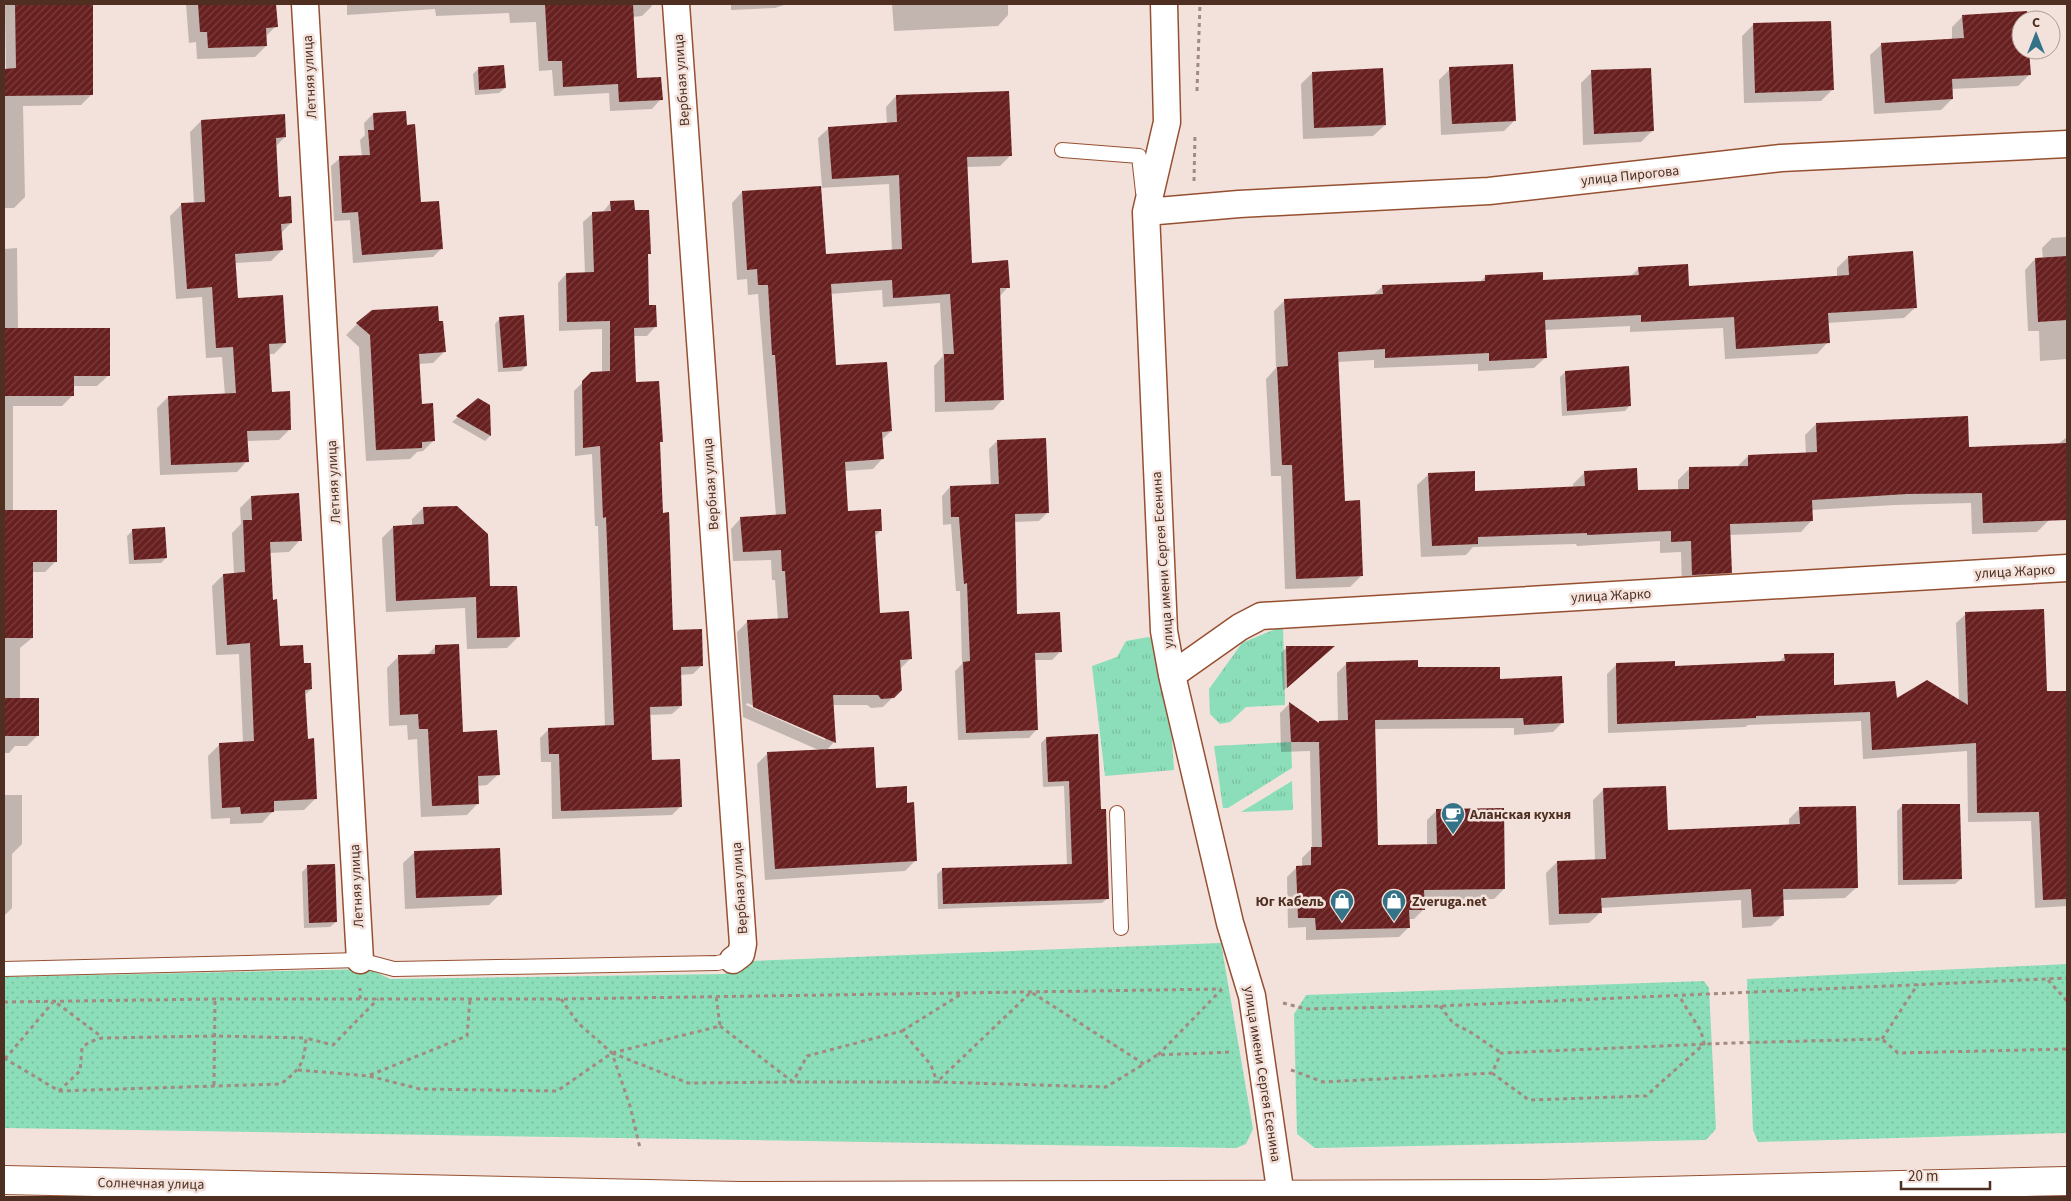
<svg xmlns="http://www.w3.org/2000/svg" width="2071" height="1201" font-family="'Source Sans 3',sans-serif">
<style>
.grass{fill:url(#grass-tufts)}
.park{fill:url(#park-dots)}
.shadow{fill:#0003;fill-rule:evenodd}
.building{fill:url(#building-hatch)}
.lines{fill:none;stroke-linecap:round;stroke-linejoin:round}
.service-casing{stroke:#965031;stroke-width:16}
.minor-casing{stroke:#965031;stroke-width:29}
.secondary-casing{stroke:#965031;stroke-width:30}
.path{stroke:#a38b81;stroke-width:3;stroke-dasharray:4 4;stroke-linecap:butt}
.service{stroke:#fff;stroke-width:14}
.minor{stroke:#fff;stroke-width:26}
.secondary{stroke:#fff;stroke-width:28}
.labels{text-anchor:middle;stroke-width:5;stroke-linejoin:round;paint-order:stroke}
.street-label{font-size:14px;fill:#4e2f21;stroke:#f3e2db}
.poi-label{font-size:14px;font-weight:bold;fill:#4e2f21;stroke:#f3e2db;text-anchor:start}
</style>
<defs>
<pattern id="grass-tufts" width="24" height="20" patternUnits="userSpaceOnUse" patternTransform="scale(1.25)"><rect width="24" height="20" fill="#8bdeb9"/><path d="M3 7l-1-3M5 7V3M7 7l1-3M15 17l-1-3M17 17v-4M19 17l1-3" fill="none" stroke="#7abf9f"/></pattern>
<pattern id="park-dots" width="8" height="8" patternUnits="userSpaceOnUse" patternTransform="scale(1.25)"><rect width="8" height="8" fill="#8bdeb9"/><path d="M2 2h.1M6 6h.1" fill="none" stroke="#7abf9f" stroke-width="1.8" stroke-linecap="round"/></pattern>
<pattern id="building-hatch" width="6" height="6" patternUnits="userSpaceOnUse" patternTransform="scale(1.25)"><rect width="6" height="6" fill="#671f1f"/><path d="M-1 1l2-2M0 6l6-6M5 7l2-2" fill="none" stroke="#7b3f3e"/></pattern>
</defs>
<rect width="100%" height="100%" fill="#f3e2db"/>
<path class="grass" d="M1283,626L1285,705L1246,707L1230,722L1220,724L1210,714L1209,689L1242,643Z
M1149,637L1166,652L1174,770L1105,776L1092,666L1117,657L1126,641Z
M1291,742L1292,768L1228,808H1223L1214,746Z
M1292,781L1293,810L1241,812Z"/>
<path class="park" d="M1221,943L1253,1129L1246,1144L1236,1148L4,1128V977L370,969L390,979L724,974L751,961Z
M2067,964V1133L1758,1142L1753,1130L1747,979Z
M1704,981L1709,988L1716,1129L1706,1140L1315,1148L1297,1134L1294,1014L1306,995Z"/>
<path class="shadow" d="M7,4H91V95L81,105L23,106L25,197L14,208H4V70H6L5,6Z
M186,4H275L276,26L265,37L266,46L255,57L197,59L196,42L189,43Z
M347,4H651L652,6L642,16L632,17L636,79L661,99L652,109L610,111L609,93L554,96L552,70L539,71L536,22L510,23L509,13L436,16L435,9L347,15Z
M731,4H787L775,8L731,10Z
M892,4H1008V15L998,26L894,31Z
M1963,16L2027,20H2021V50H2028L2030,74L2018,86L1951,89L1952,99L1941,110L1874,114L1870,55L1882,44L1952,40V27Z
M1754,24L1832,90L1821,101L1744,103L1742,36Z
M479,68L505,88L499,93L475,95L473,74Z
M1450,69L1515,120L1504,131L1441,135L1439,80Z
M1592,72L1652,131L1641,142L1583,145L1581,83Z
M1312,73L1385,125L1373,136L1303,139L1301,84Z
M896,96L1011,155L1000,166L967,167L970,264L1008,287L999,297L1003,399L993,410L935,412L934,366L943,356L940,303L883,307L882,290L830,294L835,367L891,431L882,440L883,458L873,469L844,471L847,512L881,530L874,537L879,614L911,658L900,669L901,689L883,707L871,708L867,705H832L834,742L826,751L875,789L906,804L916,860L905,871L765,880L757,764L768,753L821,751L743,717L737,632L748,621L778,620L775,580H772L771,560L733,561L731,529L741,518L776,516L758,294L748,295L747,279L737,280L732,203L742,192L822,187L818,138L829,128L887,124L886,107ZM889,184L892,251L825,256L820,188ZM747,703L825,737V740L746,705Z
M404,112L420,204L442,248L433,257L353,263L350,220L334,221L331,166L340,158L362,157L360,140L365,135L364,123L373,114Z
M201,121L285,137L275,147L278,198L291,223L281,233L282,250L271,261L235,263L237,299L285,343L274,354H269L271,393L290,429L279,440L247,441V461L237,472L160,475L157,408L168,397L225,395L222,357L206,358L202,297L176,299L170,216L181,205L194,204L190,132Z
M611,202L634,212L649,254L647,256L648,306L655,327L647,336H633L635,383L661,441L659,444L662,514L672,631L702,665L693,674L680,675L681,706L672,714L649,715L651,761L681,806L672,815L552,819L551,762H541L540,738L549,729L605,727L598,526H595L592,454L575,456L574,391L592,373H602V329L559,331L558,283L566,274H585L583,222L592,214L602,213Z
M2067,237V359L2040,361L2039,331H2028L2025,270L2035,259H2043L2042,248L2052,238Z
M17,248L18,330L108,376L97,386H73V395L62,406H13V511L56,561L45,572H32V638L20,648V699L38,735L27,746H15L9,753H4V249Z
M1848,257L1916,307L1904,318L1827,323L1828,342L1817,354L1725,359L1723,328L1630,332V326L1544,330L1546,357L1534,368L1478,371V364L1374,368V360L1337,362L1344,502L1361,576L1350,587L1285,589L1281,476H1271L1266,379L1276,368L1274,311L1285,300L1373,295L1383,286L1479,283L1486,276L1542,281L1631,276L1639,268L1688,287L1837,277V268Z
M500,318L526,366L521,371L498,372L495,324Z
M357,324L444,352L433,363L418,364L421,405L434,440L423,451L417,452L410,459L366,461L359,347L346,335Z
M1565,372L1630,405L1625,411L1562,416L1560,377Z
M478,400L489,406L490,436L485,441L452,422Z
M1816,424L1968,448L2057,445L2067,437V519L2049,520L2037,532L1972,534L1971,503L1895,505L1811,510L1812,520L1801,532L1729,535L1731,572L1719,584L1682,586L1681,552L1660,553V541L1577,546L1576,544L1473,547L1466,555L1421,557L1417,485L1429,474L1474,492L1573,488V484L1584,473L1637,492L1678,491V480L1689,469L1737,467L1748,456L1806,454L1805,435Z
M997,441L1047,513L1039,521L1014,522L1015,615L1060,652L1052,660H1034L1037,729L1029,738L958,740L955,671L962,664L960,591H956L951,524L943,525L942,496L950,487L991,486L989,449Z
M251,497L300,540L289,552L269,553L272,601L279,647L303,665L311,689L304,696L307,740L316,798L304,810L273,811L262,823L230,824V818L211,819L208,756L219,745L243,743L239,654L216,655L212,586L223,575L234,574L232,533L241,524L240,508Z
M423,508L488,587L518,637L507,648L467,649L465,608L386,612L382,538L393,527L412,526V519Z
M133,530L166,558L161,563L129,564L127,536Z
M1966,614L2046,693L2067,692V906L2035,908L2031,821L1968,822L1967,751L1863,759L1861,721L1748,725L1745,727L1608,733L1607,674L1616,665L1674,667L1778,663L1785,656L1833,687L1896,700L1959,701L1956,623Z
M436,646L462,733L499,774L487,785L477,786L478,803L467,815L421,817L417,739L408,740L407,725L389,726L387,668L398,657L426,656Z
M1287,647L1328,651L1283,691L1281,653Z
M1347,663L1417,668L1499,681L1563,722L1553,732L1514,735V728L1374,729L1376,847L1427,845V820L1437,810L1504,889L1494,899L1423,900V910L1414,919H1408L1409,927L1399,937L1306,940V927L1288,928L1287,877L1297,867H1302V858L1312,848L1310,751L1281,752L1280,713L1289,704L1318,724L1319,722H1338L1337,673Z
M1046,738L1100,810L1108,898L1102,903L938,909L937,874L943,869L1067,865L1064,786L1043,787L1041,743Z
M1604,789L1667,831L1789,825V819L1800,808L1857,887L1845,898L1782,900L1783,915L1771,926L1742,928L1741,900L1600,908L1601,912L1589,923L1549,925L1546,873L1557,862L1595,861L1593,800Z
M4,795H22V844L12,854V908L4,916Z
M1902,806L1961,879L1955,884L1898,885L1897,811Z
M415,852L500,894L489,905L405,909L403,863Z
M307,867L336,922L330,927L304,928L302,872Z"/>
<path class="building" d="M15,4H93V95L4,96V69L16,68Z
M198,4H276L278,27L266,28L267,46L208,48L207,32H200Z
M545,4H633L637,78L661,77L663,100L619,102L618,84L563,87L562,61H548Z
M2027,11L2028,20H2021V50H2029L2031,75L1952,79L1953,99L1885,103L1881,43L1964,38L1962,15Z
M1831,21L1834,90L1755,93L1753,23Z
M1513,64L1516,121L1452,124L1449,67Z
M504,65L506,88L479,90L478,67Z
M1383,68L1386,125L1314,128L1312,72Z
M1651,68L1654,131L1594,134L1591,70Z
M1009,91L1012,156L967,157L972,263L1008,260L1010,288H1000L1004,400L945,402L944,354H954L950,294L893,298L892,280L831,284L836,365L887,362L892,431L882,432L884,459L845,462L848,511L881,509L882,531H875L880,613L909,611L912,659L900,660L902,690L894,698L881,699L878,695H833L836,743L753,707L747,620L788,618L785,571H782L781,550L743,552L740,517L786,514L775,355H772L768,285H758L757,269L747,270L742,191L821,186L826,254L902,249L899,175L832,179L828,127L897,122L896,95Z
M406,111L407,125L415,124L421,202L439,201L443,249L362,255L358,212L342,213L339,156L370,155L368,130H374L373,113Z
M285,114L286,137L276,138L279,197L291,196L292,223L281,224L283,250L235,254L238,298L283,295L286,343L269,344L272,392L290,391L291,430L247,431L249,462L171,465L168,396L236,393L233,347L216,348L212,287L187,289L181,203L205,202L201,120Z
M634,200L635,210H649L651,254H648L649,305H656L657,327L634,328L636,382L659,381L663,442H660L663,513L669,512L673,630L702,629L703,666L681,667L682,706L650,707L652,760L680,759L682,807L561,811L559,754H549L548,728L614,725L606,517L603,518L600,446L583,448L582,381L591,372L610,371V321L567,322L566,273L594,272L592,212L611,211L610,201Z
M1913,251L1917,308L1828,313L1830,343L1736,349L1734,317L1641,322V315L1545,320L1547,358L1489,361V353L1385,358V349L1338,352L1345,501L1360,500L1363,576L1296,579L1292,465H1282L1277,367L1288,366L1284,299L1383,294L1382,285L1485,281V275L1543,272V280L1639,275L1638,267L1688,264L1689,286L1849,275L1848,256Z
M2067,256V320L2038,322L2035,258Z
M438,306L439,321H443L446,352L419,354L422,404L433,403L435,441L422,442V448L376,450L370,335L356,323L372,310Z
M524,315L527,366L503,368L499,317Z
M4,328H110V376H74V396H4Z
M1629,366L1631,406L1567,411L1565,371Z
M478,398L490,405L491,436L456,416Z
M1968,416L1969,447L2067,443V520L1983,523L1982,493L1907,494L1812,500L1813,521L1730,524L1732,573L1692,575L1691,541L1671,542V531L1587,535V533L1478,537V544L1432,546L1428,473L1475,471V491L1585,486L1584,471L1637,468L1638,490L1689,489V467L1748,466V455L1817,452L1816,423Z
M1046,438L1049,513L1015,514L1017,614L1060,612L1062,652L1035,653L1038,730L966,733L963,662L970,661L967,583L964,584L959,517H951L950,486L999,484L997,440Z
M299,493L302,541L270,542L273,600L277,599L280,646L303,645L304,663H311L312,689L305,690L308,739L314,738L317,799L274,801V812L241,814L240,807L222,808L219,743L254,741L250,643L227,645L223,574L245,572L243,520H252L251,496Z
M457,506L488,534L490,586H517L520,637L477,638L476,597L396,601L393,526L424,524L423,507Z
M4,510H57V562H33V638H4Z
M165,527L167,558L134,560L132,529Z
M2044,609L2047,691H2067V899L2043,900L2039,812L1977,813L1976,743L1872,750L1870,712L1756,716V718L1617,724L1616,663L1675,661V666L1785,661L1784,654L1834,653V685L1895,681L1897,698L1927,680L1968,705L1965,612Z
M459,644L463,732L497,730L500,775L478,776L479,804L432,806L428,729H419L418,714L400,715L398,655L435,654V645Z
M1286,646H1335L1287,688Z
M1418,660V667H1500V679L1562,676L1564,723L1524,725L1523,718L1375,720L1378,845L1437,844L1436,809L1504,808L1505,889L1424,890L1425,910H1409L1410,928L1316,930L1315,918H1298L1296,866L1311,865V847H1322L1319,742H1291L1289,702L1319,723V721L1348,720L1346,662Z
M4,698H39V736H4Z
M1098,734L1101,809H1106L1109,899L943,904L942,868L1072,864L1069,781L1048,782L1046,737Z
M874,747L876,788L907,786V803L914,802L917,861L775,869L767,752Z
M1666,786L1668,830L1800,824L1799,807L1856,806L1858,888L1783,889L1784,916L1753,917L1751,889L1601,898L1602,913L1559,914L1557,861L1606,859L1603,788Z
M1902,804H1960L1962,879L1903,880Z
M500,848L502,895L416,898L414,851Z
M335,864L337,922L309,923L307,865Z"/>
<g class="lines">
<g class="service-casing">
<path id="service" d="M1062,150L1139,156L1143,192
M1117,813L1121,928
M4,969L360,960L394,969L717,963L733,960"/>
</g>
<g class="minor-casing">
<path id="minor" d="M305,4L360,960
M676,4L743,944L741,954L733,960
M1164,4L1167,122L1146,212L1164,631L1172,675L1230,923L1252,996L1281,1196
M1146,212L1239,204L1489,191L1781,158L2067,144
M1172,675L1240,627L1261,616L2067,568"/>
</g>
<g class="secondary-casing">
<path id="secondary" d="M4,1180L739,1196L1540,1194L2067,1181"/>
</g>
<path class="path" d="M1197,91L1200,4
M1194,181L1195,134
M2048,980L2067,1001
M360,999V988
M561,999L578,1023L612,1053L630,1106L640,1148
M4,1002L215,999H561L1221,989
M1283,1003L1306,1009L1440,1006L2067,978
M1440,1006L1453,1023L1472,1033L1501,1053
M720,1026L793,1082H937L1031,992L1144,1064L1157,1055L1231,1052
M902,1031L963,993
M1882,1039L1918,984
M612,1053L688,1083L793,1082L807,1056L902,1031L931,1065L937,1082L1106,1087L1144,1064
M1158,1055L1222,989
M4,1058L59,1091L281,1084C301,1068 304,1064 306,1038L333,1045L378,999
M5,1059L54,1001L102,1037
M298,1070L369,1076L420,1089L557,1091L612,1053L720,1026L716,995
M1291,1070L1323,1082L1492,1073L1501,1053L1731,1043L1882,1039L1898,1053L2067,1049
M1492,1073L1529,1100L1646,1096L1704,1044L1701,1031L1679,996
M370,1075L467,1036L470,999
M214,1085L215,999
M59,1091L80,1071L82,1048L89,1042L102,1038L215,1036L306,1038"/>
<use href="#service" class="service"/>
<use href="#minor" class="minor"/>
<use href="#secondary" class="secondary"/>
</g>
<defs>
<g id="cafe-pin" transform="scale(1.25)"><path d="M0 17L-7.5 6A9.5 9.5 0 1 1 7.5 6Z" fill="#347288" stroke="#f3e2db"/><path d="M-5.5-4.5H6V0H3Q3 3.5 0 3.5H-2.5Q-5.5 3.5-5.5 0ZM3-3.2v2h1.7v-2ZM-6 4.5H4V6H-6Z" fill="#fff"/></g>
<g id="shop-pin" transform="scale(1.25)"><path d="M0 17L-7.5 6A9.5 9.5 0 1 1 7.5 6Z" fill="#347288" stroke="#f3e2db"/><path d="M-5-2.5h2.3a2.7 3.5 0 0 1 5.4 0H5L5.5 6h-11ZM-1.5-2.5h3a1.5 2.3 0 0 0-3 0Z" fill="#fff"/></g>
</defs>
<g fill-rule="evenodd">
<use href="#cafe-pin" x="1453" y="814"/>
<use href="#shop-pin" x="1342" y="901"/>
<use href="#shop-pin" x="1394" y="901"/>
</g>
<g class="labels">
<g class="street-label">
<text transform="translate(309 77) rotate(-93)" y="5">Летняя улица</text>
<text transform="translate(681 80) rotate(-94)" y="5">Вербная улица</text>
<text transform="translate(1630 175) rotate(-6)" y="5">улица Пирогова</text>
<text transform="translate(333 482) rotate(-93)" y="5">Летняя улица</text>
<text transform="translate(710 484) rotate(-94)" y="5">Вербная улица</text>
<text transform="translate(1162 560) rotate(-94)" y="5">улица имени Сергея Есенина</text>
<text transform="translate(2015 571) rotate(-3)" y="5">улица Жарко</text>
<text transform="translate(1611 595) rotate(-3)" y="5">улица Жарко</text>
<text transform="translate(356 886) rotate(-93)" y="5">Летняя улица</text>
<text transform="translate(739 888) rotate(-94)" y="5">Вербная улица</text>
<text transform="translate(1263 1074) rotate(81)" y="5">улица имени Сергея Есенина</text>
<text transform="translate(151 1183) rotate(1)" y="5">Солнечная улица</text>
</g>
<g class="poi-label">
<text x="1470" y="819">Аланская кухня</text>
<text x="1324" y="906" text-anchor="end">Юг Кабель</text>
<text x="1412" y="906">Zveruga.net</text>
</g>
</g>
<rect width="2071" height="1201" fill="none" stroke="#4e2f21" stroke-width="10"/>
<g transform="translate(2036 35)"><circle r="24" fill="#f3e2db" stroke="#b19a91"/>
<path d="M0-4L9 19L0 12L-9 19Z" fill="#347288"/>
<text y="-8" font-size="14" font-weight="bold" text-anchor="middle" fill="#4e2f21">С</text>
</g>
<path d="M1901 1181v8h89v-8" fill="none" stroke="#4e2f21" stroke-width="2.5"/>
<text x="1908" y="1181" font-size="15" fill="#4e2f21" stroke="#f3e2db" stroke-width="4" paint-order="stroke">20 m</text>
</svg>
